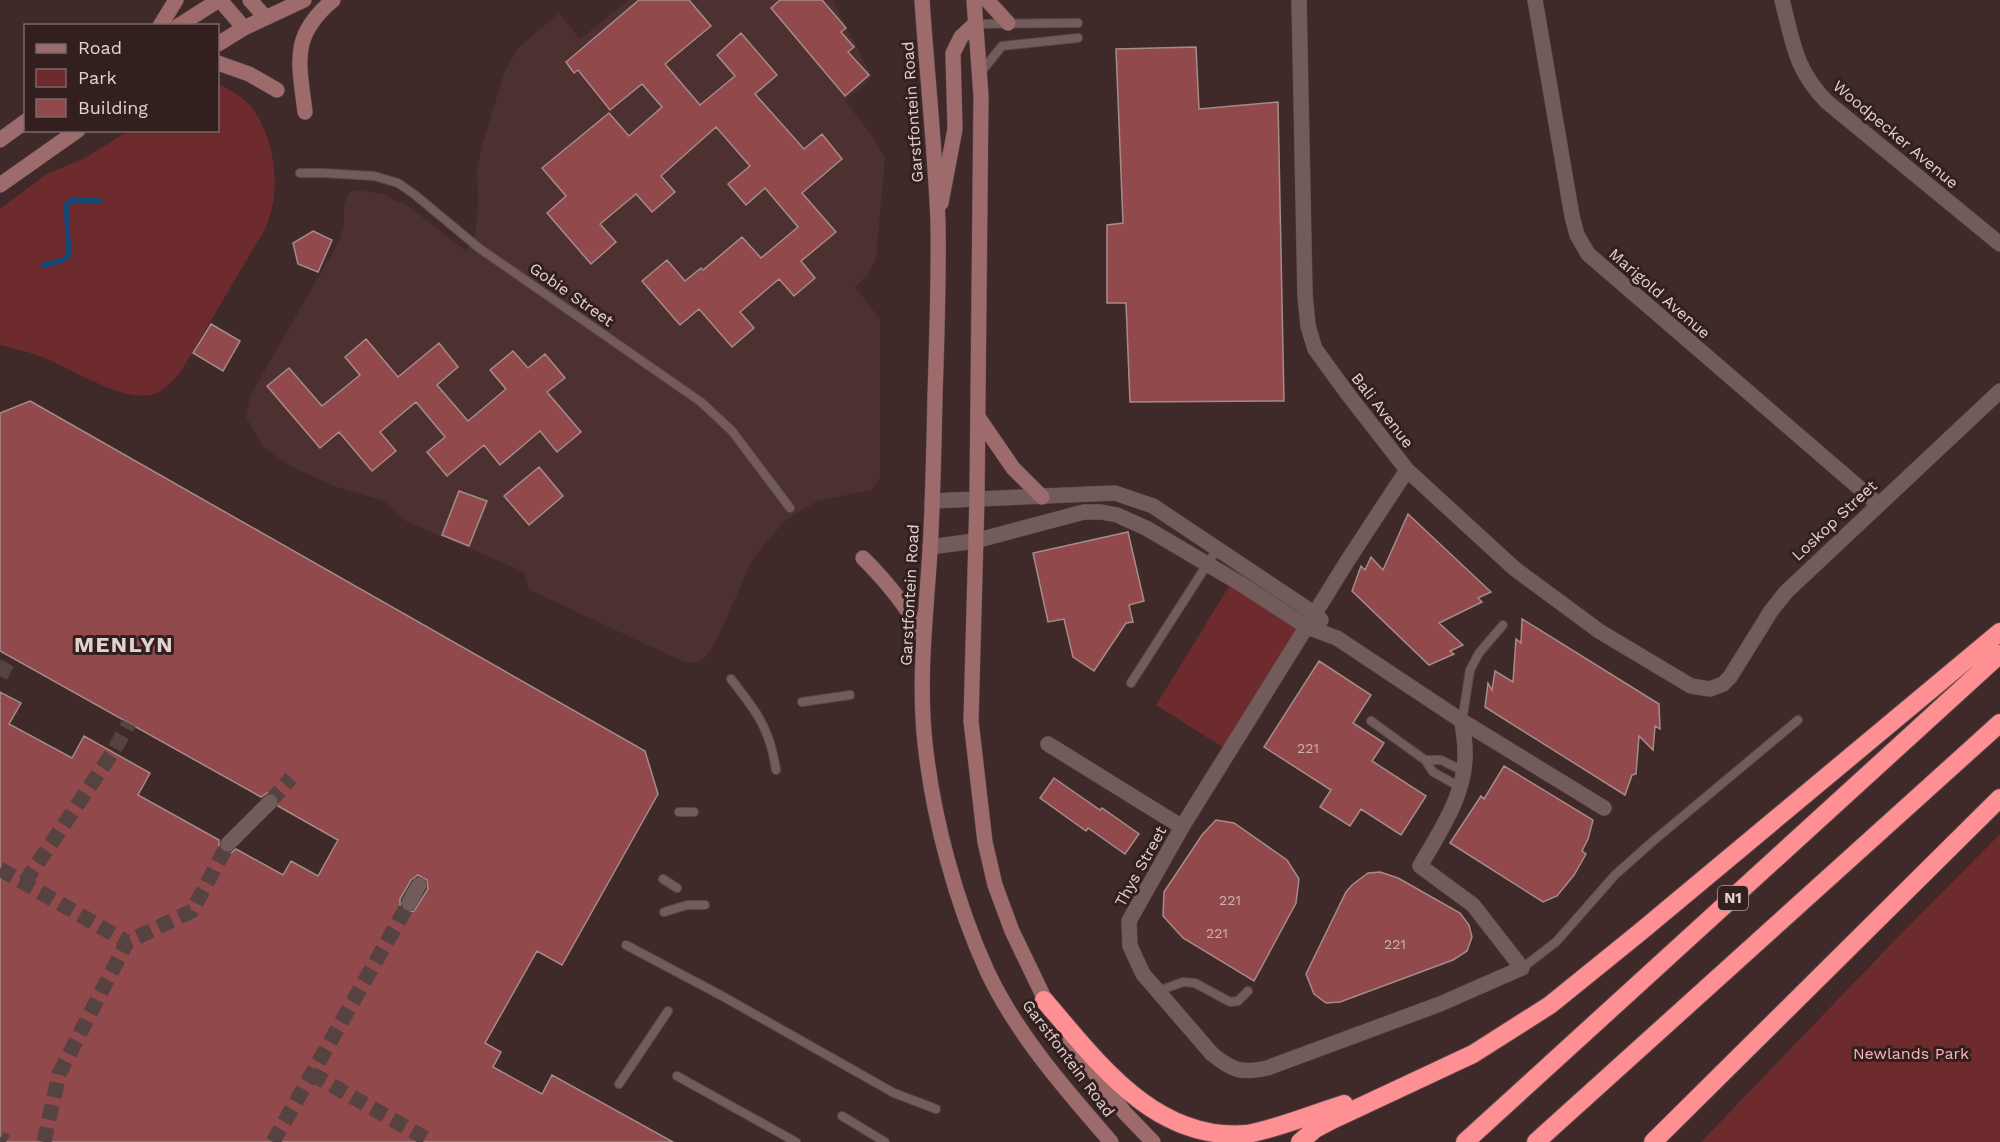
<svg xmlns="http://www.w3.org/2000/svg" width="2000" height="1142" font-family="'Work Sans',sans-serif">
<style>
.built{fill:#4d3030}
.green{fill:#6d2b2e}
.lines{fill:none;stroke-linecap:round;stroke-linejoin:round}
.stream{stroke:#114979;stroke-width:5}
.building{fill:#91494b;stroke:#a68b8b;stroke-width:1.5;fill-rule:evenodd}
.street-tunnel{stroke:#574242;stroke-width:15;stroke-dasharray:15 8;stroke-linecap:butt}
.lane-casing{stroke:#5a4747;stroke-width:10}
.street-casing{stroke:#5a4747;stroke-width:16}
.secondary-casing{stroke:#5a4747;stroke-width:16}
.highway-casing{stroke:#5a4747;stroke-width:20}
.lane{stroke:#745b5b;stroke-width:8}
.street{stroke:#745b5b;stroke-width:15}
.secondary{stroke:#9d6b6c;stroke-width:15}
.highway{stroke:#fe8f92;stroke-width:18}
.labels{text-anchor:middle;stroke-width:6;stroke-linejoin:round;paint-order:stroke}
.number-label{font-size:14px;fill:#cdb0b0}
.shield{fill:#341f1f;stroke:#ad9c9c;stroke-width:1.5}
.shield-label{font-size:15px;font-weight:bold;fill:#e1d2d2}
.street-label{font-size:16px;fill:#e1d2d2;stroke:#341f1f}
.park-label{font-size:16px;fill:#f8b6b6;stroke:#341f1f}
.district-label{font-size:22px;font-weight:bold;letter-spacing:1.5px;fill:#e1d2d2;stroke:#341f1f}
</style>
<rect width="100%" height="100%" fill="#3f2929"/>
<path class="built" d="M629,0H833L872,77L845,101L874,138L885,158L876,259L868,275L855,287L880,319V478L871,490L818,501L798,512L783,523L764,545L752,561L716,641L706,657L697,662H684L536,593L529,590L524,572L407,522L385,501L336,487L290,466L262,446L246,417L250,396L339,241L344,223V205L349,192L356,190L384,194L400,203L402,201L467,252L475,233L478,206L477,169L482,145L505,71L518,48L559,13L580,39Z"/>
<path class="green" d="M218,83C229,90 244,97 252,108C276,140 282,193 265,229L180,373C171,382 164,392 151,395C121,401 74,370 45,358C30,352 16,349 0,345V209L47,174L85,158L128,131L218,130Z
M1233,580L1297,630L1224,748L1156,705Z
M2000,834V1142H1701L1896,939Z"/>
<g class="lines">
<path class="stream" d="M43,265L61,261L69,255L66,205L72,200L100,201"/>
</g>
<path class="building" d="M639,0H689L711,26L665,64L700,105L735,76L717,55L741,33L777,75L755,94L804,149L822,134L842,159L802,193L836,232L801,261L815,278L794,296L779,279L740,312L754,328L732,347L699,309L680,325L642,281L667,260L685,281L701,268L703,270L742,237L761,258L798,227L765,188L746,205L728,184L750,166L716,127L661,176L675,192L652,212L636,194L600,224L616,242L591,264L547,213L566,196L542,168L609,113L629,136L662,107L642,84L610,110L578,70L574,73L566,62Z
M780,0H822L846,28L841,32L854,47L848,52L869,75L845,96L771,8Z
M1196,47L1199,109L1278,102L1284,401L1130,402L1126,303H1107V225L1123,223L1116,49Z
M313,231L332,240L318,272L298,264L293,243Z
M211,324L240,341L223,371L193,353Z
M366,339L398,377L439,343L458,367L437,385L468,421L506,389L490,370L513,351L528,368L545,354L565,378L547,392L581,432L557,452L540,431L500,465L484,445L447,476L427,452L445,437L416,402L380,432L396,451L372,471L339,432L320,448L267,386L289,368L322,406L360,375L345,357Z
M30,401L645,751L658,794L562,965L537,951L485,1043L501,1052L493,1067L542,1094L552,1075L673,1142H0V692L21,703L9,724L72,758L84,736L150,773L138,795L219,840V847L225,853H231L236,849L283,875L291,861L318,876L338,840L278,806L279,799L273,793H267L261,797L0,651V413ZM418,875L427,880L428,889L414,911L405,912L400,907V899L411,880Z
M539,467L563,496L529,525L504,496Z
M459,491L487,501L469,546L442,535Z
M1408,514L1491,592L1478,598L1482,602L1439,623L1463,645L1450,651L1454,654L1429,665L1352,591L1361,566L1365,570L1371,557L1383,570Z
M1128,532L1144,601L1129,605L1133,622L1126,623L1094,671L1073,657L1064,619L1048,622L1033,553Z
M1522,619L1659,704L1660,729L1655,726L1653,750L1639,736L1636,774L1632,775L1625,795L1485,707L1488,683L1492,690L1495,671L1513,682L1516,639L1521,643Z
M1319,661L1371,695L1353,723L1384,743L1372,761L1426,796L1401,835L1361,809L1350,826L1320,807L1331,790L1264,747Z
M1504,766L1593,820L1588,839L1582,851L1586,854L1574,875L1557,896L1543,902L1450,843L1481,796L1484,799Z
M1054,778L1100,810L1102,808L1139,834L1125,854L1088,828L1086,831L1040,798Z
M1216,820L1234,823L1287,860L1299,879L1296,903L1254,981L1183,938L1163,916L1164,892L1202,835Z
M1380,872L1398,878L1460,913L1469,925L1472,937L1467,951L1453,960L1340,1002L1326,1003L1314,994L1306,974L1346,892L1352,885L1368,873Z"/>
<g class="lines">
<path class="street-tunnel" d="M0,676L11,657
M270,802L291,778
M0,869L127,942
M25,882L113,752L129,723
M312,1074L432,1142
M0,1138L6,1142
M44,1142L59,1074L127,942L192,911L228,844
M273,1142L409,903"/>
<g class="lane-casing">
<path id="lane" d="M975,24L1078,23
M981,72L1002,46L1078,38
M300,173H323L374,176L398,183L414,194L479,248L701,402L732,431L790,508
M731,679C756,711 770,728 776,770
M1131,683L1217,549
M802,702L850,695
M1371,721L1425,760L1433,772L1460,787
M1462,721L1470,670L1479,653L1503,625
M1425,760H1441L1463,771
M679,812H694
M663,879L677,888
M664,912L687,905H705
M626,945L724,997L894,1093L936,1109
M1522,968L1556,942L1615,875L1652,842L1798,720
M1158,991L1183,982L1195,983L1230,1002L1238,1001L1248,991
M677,1076L796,1142
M619,1084L668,1011
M842,1116L885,1142"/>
</g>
<g class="street-casing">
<path id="street" d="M1299,0L1305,294L1308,326L1315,349L1347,393L1407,470L1515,569L1599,631L1691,686L1710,689L1723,684L1730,677L1771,611L1786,592L2000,391
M1535,0L1572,216L1577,235L1588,254L1878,504
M1782,0C1793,42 1795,70 1827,102L2000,244
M1407,470L1348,560L1182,827L1129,921L1130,946L1143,974L1212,1054C1232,1070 1241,1074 1267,1068L1440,1004L1522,968L1473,905L1420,866C1440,831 1467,793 1465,750C1465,740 1463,731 1462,721
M932,501L1115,493L1153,506L1315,614L1321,620
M930,547L975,541L1084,512H1101L1117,515L1146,528L1241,584L1307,627L1337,638L1462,721L1604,808
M1048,744L1182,827
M228,844L270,802
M409,903L419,885"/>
</g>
<g class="secondary-casing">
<path id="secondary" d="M220,0L244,28
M250,0L266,18
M922,0C927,74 935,148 938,221C939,279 937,337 935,395C934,447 933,499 930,551C926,614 918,679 925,743C933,818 956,904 988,973C1018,1036 1066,1090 1111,1142
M974,0L981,96L977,498L971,721L985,842L995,885L1012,931L1050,1010
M987,0L1008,23
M160,26L176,0
M178,26L219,0
M218,44L244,28L304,0
M218,63L249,74L277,90
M305,112C299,62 290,36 333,0
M0,140L26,121
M0,185L78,130
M941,203L955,129L953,53L961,37L975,24
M978,417L1013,468L1042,497
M863,558C887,582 907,606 923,636
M1070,1040L1125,1113L1153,1142"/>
</g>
<g class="highway-casing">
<path id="highway" d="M1044,1000C1096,1060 1154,1142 1247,1134C1280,1128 1312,1114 1344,1104
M1300,1142L1315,1129L1332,1120L1473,1054L1550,1005L1639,933L2000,632
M1465,1142L2000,654
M1536,1142L2000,723
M1653,1142L2000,798"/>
</g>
<use href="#lane" class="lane"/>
<use href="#street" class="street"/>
<use href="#secondary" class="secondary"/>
<use href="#highway" class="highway"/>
</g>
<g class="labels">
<g class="number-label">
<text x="1308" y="753">221</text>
<text x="1230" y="905">221</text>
<text x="1217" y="938">221</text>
<text x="1395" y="949">221</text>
</g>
<rect class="shield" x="1718" y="886" width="30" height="24" rx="4.5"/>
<g class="shield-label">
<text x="1733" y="903">N1</text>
</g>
<g class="street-label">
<text transform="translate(912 112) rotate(-94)" y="6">Garstfontein Road</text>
<text transform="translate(1896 134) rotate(40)" y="6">Woodpecker Avenue</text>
<text transform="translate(1660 293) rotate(41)" y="6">Marigold Avenue</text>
<text transform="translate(572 294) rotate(35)" y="6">Gobie Street</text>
<text transform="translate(1383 410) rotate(52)" y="6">Bali Avenue</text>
<text transform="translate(1834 520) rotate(-43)" y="6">Loskop Street</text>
<text transform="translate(909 595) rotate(-87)" y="6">Garstfontein Road</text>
<text transform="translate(1140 866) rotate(-61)" y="6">Thys Street</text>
<text transform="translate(1069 1058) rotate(53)" y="6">Garstfontein Road</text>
</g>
<g class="park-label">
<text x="1911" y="1059">Newlands Park</text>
</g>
<g class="district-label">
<text x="124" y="652">MENLYN</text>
</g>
</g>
<rect x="24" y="24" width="195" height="108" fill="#341f1f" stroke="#796767" stroke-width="1.5"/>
<rect x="36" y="44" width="30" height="9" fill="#9d6b6c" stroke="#796767" stroke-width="1.5"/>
<text x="78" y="54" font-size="18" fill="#e1d2d2">Road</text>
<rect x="36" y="69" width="30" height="18" fill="#6d2b2e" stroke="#796767" stroke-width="1.5"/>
<text x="78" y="84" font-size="18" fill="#e1d2d2">Park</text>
<rect x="36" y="99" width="30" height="18" fill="#91494b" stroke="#796767" stroke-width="1.5"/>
<text x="78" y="114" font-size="18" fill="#e1d2d2">Building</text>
</svg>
